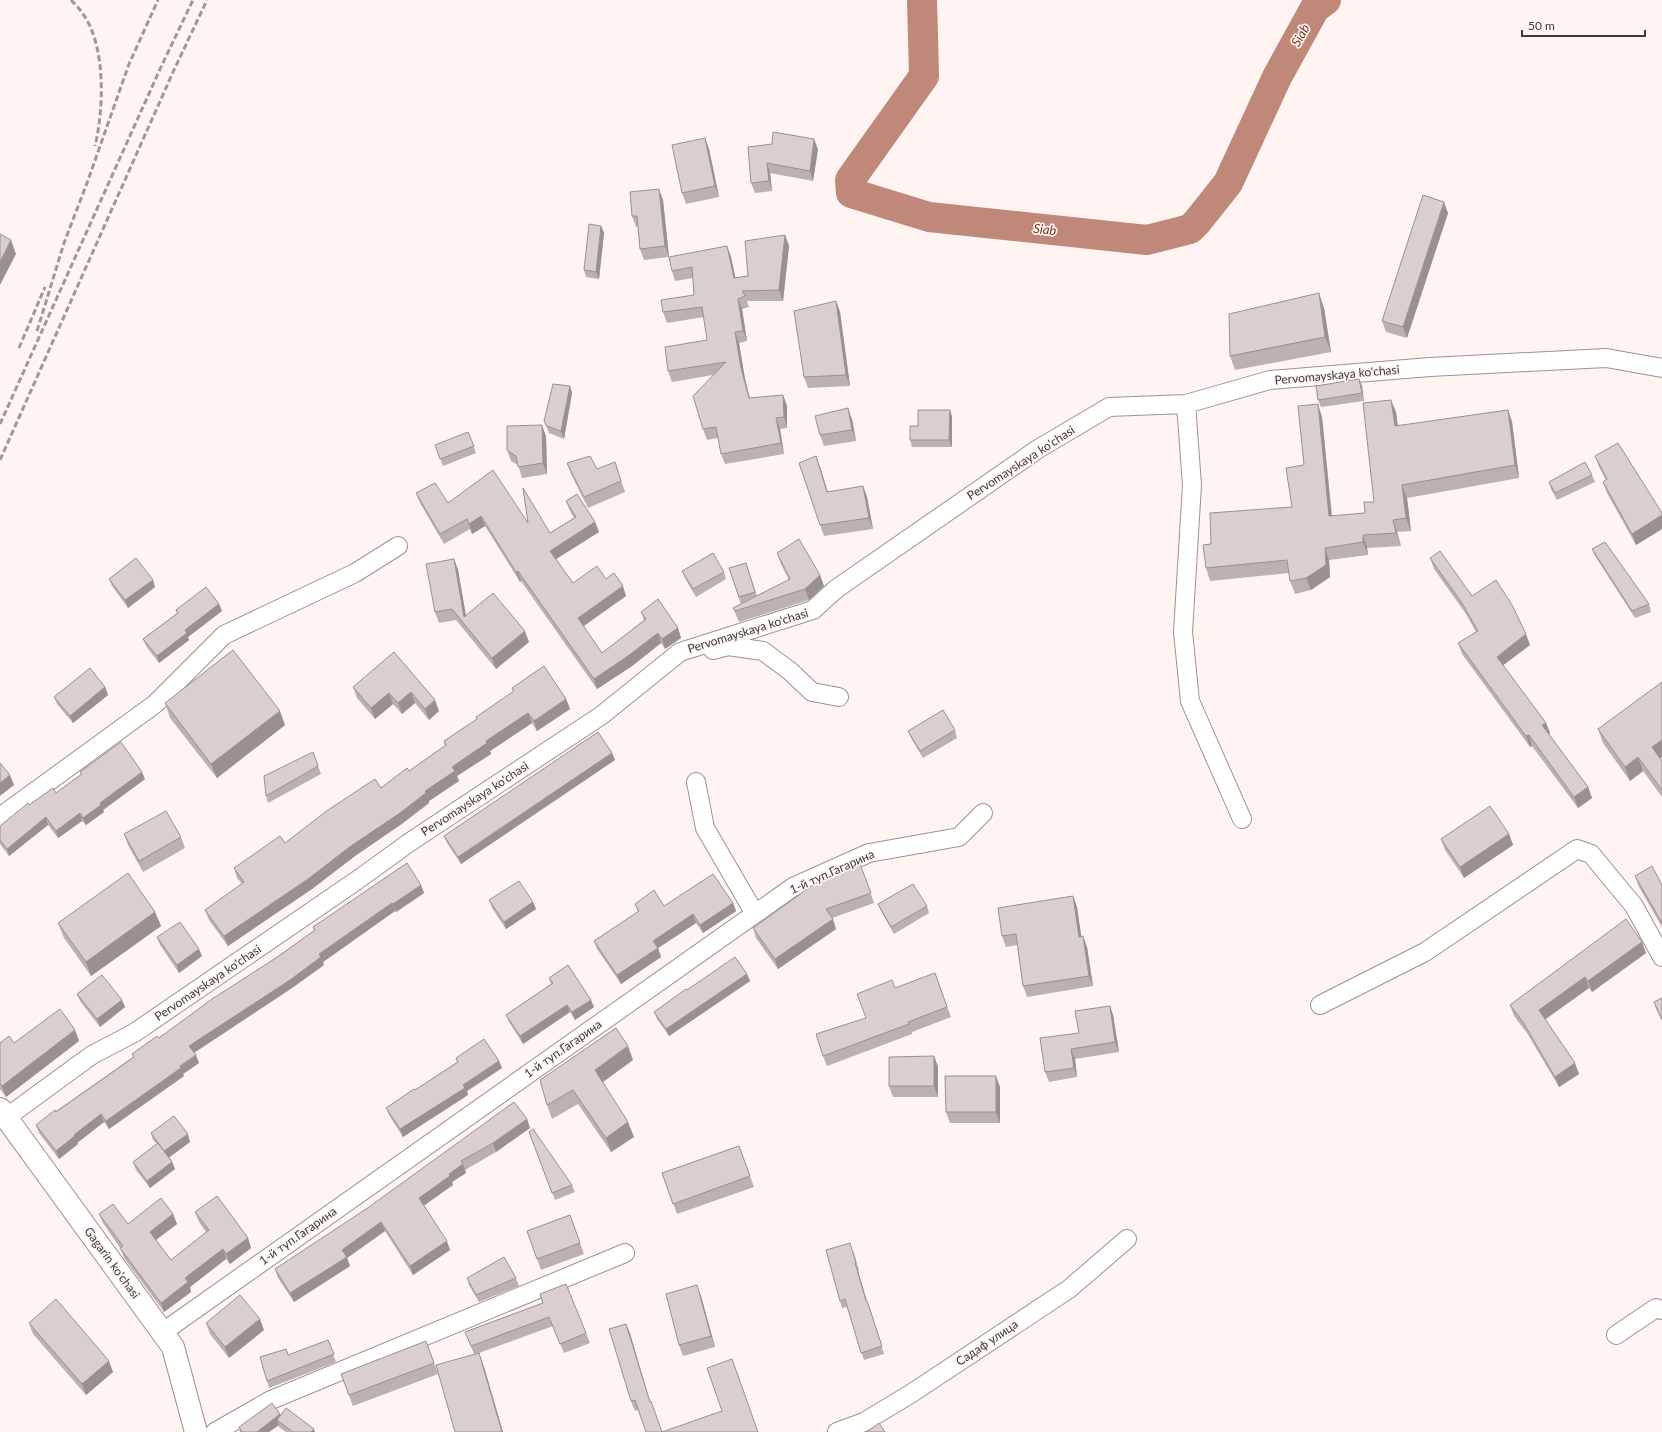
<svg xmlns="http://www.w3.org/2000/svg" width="1662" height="1432" font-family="Lato,sans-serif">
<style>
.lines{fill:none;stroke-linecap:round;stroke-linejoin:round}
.river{stroke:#bf8879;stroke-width:30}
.minor-casing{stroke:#9d9290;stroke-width:20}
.major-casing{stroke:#9d9290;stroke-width:24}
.minor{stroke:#fff;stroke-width:18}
.major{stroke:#fff;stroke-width:22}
.rail{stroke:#a09896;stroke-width:3;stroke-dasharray:6 3;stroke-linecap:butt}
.wall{fill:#bbb2b0}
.shaded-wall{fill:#999190}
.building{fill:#dacfcd;stroke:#999190}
.labels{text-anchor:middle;stroke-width:3.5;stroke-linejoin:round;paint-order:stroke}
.street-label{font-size:12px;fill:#3e3a39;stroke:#fff4f1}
.water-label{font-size:13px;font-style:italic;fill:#783221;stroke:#fff4f1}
</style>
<rect width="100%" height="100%" fill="#fff4f1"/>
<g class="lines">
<path class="river" d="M922,0L924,76L850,180L851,193L929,217L1147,240L1190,229L1197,222L1228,183L1277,77L1315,8L1326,0"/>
<g class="minor-casing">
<path id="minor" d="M1186,404L1192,485L1183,632L1190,701L1242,819
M713,650L728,646L763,651L790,671L812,692L839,697
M696,782L705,828L755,914
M0,817L155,704L224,635L355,573L398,546
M1320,1005L1425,952L1577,849L1591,854L1634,906L1662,957
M7,1117L92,1055L134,1033L356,881L410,842L602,715L680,652L813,610L836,589L1038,449L1109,407L1186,404L1270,380L1430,367L1606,358L1662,368
M163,1332L793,887L869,853L959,837L983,813
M1616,1335L1656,1308L1662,1310
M215,1432L271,1400L625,1253
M837,1432L864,1422L912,1393L1069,1289L1127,1239"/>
</g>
<g class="major-casing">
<path id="major" d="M0,1109L173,1347L196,1432"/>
</g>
<use href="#minor" class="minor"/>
<use href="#major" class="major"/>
<path class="rail" d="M71,0C75,4 80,9 83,14C106,46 104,109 95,146
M37,331L64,243L87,183L129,64L158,0
M19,348L45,287
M0,424L161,67L193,0
M0,460L174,70L207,0"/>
</g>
<path class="wall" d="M705,138L709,149L719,197L686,204L682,193Z
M748,147L818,149L813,181L770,173L772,191L755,193L751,183Z
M663,200L669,257L644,260L640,249L638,227H636L632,216Z
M1448,213L1407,338L1386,332L1382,321Z
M601,226L604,233L599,279L586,277L584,270Z
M785,235L789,246L783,301H747L749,307L742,309L747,341L739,343L745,379L750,398L783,395L787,406V428L780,429L784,454L725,464L721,454L718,438L707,440L703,429L713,375L672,382L668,371L707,340L704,317L667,323L663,312L694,295L693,278L675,281L672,271L727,246L731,257L735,278L748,276Z
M836,301L840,312L850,386L808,388L804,377Z
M1324,308L1331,352L1235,370L1230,356Z
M1359,379L1362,386L1364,401L1321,407L1318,400Z
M570,386L572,393L564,439L549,433L544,421Z
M950,410L952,417V447H912L910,440L918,426Z
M1508,410L1512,422L1519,478L1407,498L1411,531L1397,532L1401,546L1367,548L1368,555L1329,560L1330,577L1311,590L1295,594L1290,581L1289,573L1210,581L1206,568L1211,544L1292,507L1304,465L1322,417L1332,516L1365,513L1374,502L1396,412L1398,426Z
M852,419L856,441L824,446L820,435Z
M468,432L476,453L443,466L435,445Z
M546,436L547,474L522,478L518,465L511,461L507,450Z
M1595,456L1662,513V529L1636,545L1607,493L1603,482L1606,480L1599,467Z
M615,462L625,492L588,508L571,474L567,463L597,469Z
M820,467L828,492L863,486L867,497L873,529L824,536L820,525Z
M1592,475L1595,482L1557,500L1551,489L1549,482Z
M416,493L448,503L528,523L550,533L574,518L570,511L566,501L595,522L599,532L556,559L573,583L606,579L626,596L583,626L602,653L644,620L641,612L678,628L681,638L665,649L661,643L632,666L597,689L521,581L520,582L485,526L472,534L470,529L444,544L420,503Z
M1592,549L1649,604L1651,612L1635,618L1595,556Z
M777,553L820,575L824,586L809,600L739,622L733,608L741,604L729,568L746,563L757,596L789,580L781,564Z
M1430,558L1472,596L1530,645L1503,665L1546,723L1550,733L1549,734L1588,787L1592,798L1578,808L1532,746L1530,747L1462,654L1458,643L1476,632L1466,614L1434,569Z
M454,559L458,570L466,616L529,642L496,669L456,620L439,623L435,612Z
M682,571L724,572L726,579L696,597L685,578Z
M109,579L155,587L128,608L112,586Z
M219,604L222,611L188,637L189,640L159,663L146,646L143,639L177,613L176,610Z
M394,652L439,711L429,720L415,703L402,714L393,704L375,719L357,698L353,687Z
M105,687L108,695L73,723L57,704L54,697Z
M512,688L566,699L570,709L537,731L532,723L490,751L491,754L457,776L459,781L429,801V803L403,823L355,856L312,889L228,946L209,920L205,910L242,884L237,878L234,868L285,843L381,788L409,771L445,746L444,741L477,719L476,717L513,692Z
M165,703L285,725L217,778L170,718Z
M1598,729L1660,758L1662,761V797L1643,771L1630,781L1603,743Z
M955,730L957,738L923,758L911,738L908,731Z
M313,752L321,774L268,803L266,796Z
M612,753L615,760L461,864L447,843L444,836Z
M80,772L145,779L103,810L104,812L86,825L82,821L58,838L48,825L9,856L0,844V826L29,805L56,793L81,774Z
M124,834L181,837L185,848L143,872L128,845Z
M1509,834L1513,845L1464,878L1445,850L1441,839Z
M860,864L874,903L832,918L836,929L778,969L756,938L753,928Z
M1635,876L1662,885V927L1639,887Z
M421,885L424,893L396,912L395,911L323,962L324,965L292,988L194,1053L199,1063L183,1074L184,1076L109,1129L104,1122L77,1143L78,1144L59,1159L39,1133L36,1125L133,1057L132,1054L159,1038L314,931L313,927Z
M1073,896L1077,907L1081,937L1087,947L1093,986L1027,997L1023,986L1017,945L1006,947L1002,936Z
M489,900L533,902L536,909L506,929L492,908Z
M733,903L736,911L703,933L696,923L658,948L661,957L621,984L597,949L594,941L638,912L635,904L664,906Z
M878,904L927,906L929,913L894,934L881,911Z
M155,912L161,926L91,976L64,938L58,923Z
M157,937L202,956L179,973L160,945Z
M1642,942L1646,953L1592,992L1589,988L1545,1019L1579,1074L1559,1087L1527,1033L1514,1016L1510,1005Z
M935,973L951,1017L912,1032V1034L827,1066L823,1056L866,1018L895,988Z
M747,974L750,981L669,1036L657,1019L654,1012L687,990Z
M549,978L594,1007L575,1020L570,1012L523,1044L509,1022L506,1015L551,984Z
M77,994L122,1000L125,1007L100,1027L80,1001Z
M1662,998V1021L1656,1009L1654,1002Z
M1110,1006L1113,1015L1119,1052L1075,1059L1077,1077L1049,1082L1045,1072L1079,1033Z
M75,1030L79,1041L6,1097L0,1089V1043H14Z
M934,1056L938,1067V1097H893L889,1086Z
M456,1058L499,1061L502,1068L467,1091L468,1095L403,1137L389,1115L386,1108L415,1090L457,1062Z
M633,1060L603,1082L634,1137L611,1152L578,1104L552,1119L547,1105L540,1080Z
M1000,1087V1123H950L946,1112Z
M527,1119L530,1128L496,1152L465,1170L466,1173L452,1182L453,1185L424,1205L450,1250L413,1275L385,1231L347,1258L350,1266L294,1302L278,1278L275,1269Z
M529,1132L572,1185L575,1192L555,1200Z
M151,1133L190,1142L169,1157L172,1162L175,1169L150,1188L136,1170L133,1162L157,1144L153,1140Z
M739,1146L754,1187L677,1214L662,1173Z
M195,1212L248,1238L251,1248L230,1264L226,1259L190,1287L191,1292L164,1312L124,1258L120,1248L103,1223L99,1214L128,1224L173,1214L177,1224L156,1240L171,1260L206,1232L199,1222Z
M570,1215L584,1254L541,1270L527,1231Z
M853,1250L859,1270L858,1271L867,1301L870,1308L884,1354L864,1360L847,1307L842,1308L840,1301Z
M467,1278H516L519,1286L479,1302L469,1285Z
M540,1294L586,1333L590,1343L564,1353L553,1326L479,1353L484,1367L503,1432H455L474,1354L465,1332L543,1303Z
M701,1296L715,1347L683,1356L679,1345Z
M29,1323L113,1372L86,1395L33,1334Z
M206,1323L264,1330L229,1358L210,1334Z
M626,1324L650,1402L662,1432H758H646L638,1410L635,1411L631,1401Z
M328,1340L336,1362L269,1388L267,1381L286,1349L288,1355Z
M426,1341L438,1374L353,1406L341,1374Z
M280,1415L315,1432H286L279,1427V1425L269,1432H240L239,1427Z"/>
<path class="shaded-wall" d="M705,138L709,149L719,197L715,186Z
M814,139L818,149L813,181L810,171Z
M767,163L770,173L772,191L769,181Z
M659,189L663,200L669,257L665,246Z
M1444,202L1448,213L1407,338L1403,327Z
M601,226L604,233L599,279L596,272Z
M785,235L789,246L783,301L779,290Z
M11,240L16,254L0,285V262Z
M727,246L731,257L738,289L734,278Z
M1319,293L1324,308L1331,352L1325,337Z
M738,299L742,309L747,341L743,331Z
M836,301L840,312L850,386L846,375Z
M735,332L739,343L745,379L752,408L749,398L741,368Z
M1359,379L1362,386L1364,401L1362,393Z
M570,386L572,393L564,439L561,431Z
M783,395L787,406V428L784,417Z
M1391,400L1396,412L1399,439L1395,426Z
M1318,404L1322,417L1333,529L1329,516Z
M848,408L852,419L856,441L852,430Z
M950,410L952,417V447L949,440Z
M1508,410L1512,422L1519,478L1515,465Z
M776,418L780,429L784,454L781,443Z
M542,425L546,436L547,474L543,463Z
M816,456L820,467L831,503L827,492Z
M1402,485L1407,498L1411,531L1406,518Z
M863,486L867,497L873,529L869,518Z
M1662,515V529L1636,545L1632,534Z
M481,516L485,526L472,534L469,524Z
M1393,520L1397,532L1401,546L1396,533Z
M595,522L599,532L553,561L550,551Z
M1363,535L1367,548L1368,555L1363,542Z
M1325,548L1329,560L1330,577L1311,590L1306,578Z
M454,559L458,570L468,628L464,617Z
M518,571L521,581L520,582L516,572Z
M820,575L824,586L809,600L805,589Z
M153,580L155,587L128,608L125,600Z
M623,586L626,596L581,628L578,618Z
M219,604L222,611L188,637L189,640L159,663L157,656L185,630Z
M678,628L681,638L665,649L662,639Z
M525,631L529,642L496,669L492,658Z
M658,633L661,643L632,666L597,689L594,679Z
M1526,634L1530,645L1501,667L1497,657Z
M105,687L108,695L73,723L70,716Z
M411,692L415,703L402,714L398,703Z
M389,693L393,704L375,719L371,708Z
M566,699L570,709L537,731L534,721Z
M435,700L439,711L429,720L425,709Z
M280,711L285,725L217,778L211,764Z
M528,713L532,723L490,751L491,754L457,776L459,781L429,801V803L403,823L355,856L312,889L228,946L224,936L425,791L452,767L486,741Z
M1546,723L1550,733L1546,736L1542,725Z
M1529,735L1532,746L1530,747L1526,736Z
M1662,740V757L1657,761L1652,747Z
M612,753L615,760L461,864L458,857Z
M1638,757L1643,771L1630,781L1625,767Z
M142,772L145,779L103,810L104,812L86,825L83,818L100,803Z
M10,775L14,785L0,796V783Z
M1588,787L1592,798L1578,808L1574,797Z
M80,813L82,821L58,838L56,831Z
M46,817L48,825L9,856L7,849Z
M1509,834L1513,845L1464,878L1460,867Z
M421,885L424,893L396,912L393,904Z
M1073,896L1077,907L1083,948L1079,937Z
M533,902L536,909L506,929L504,922Z
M392,903L395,911L323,962L324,965L292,988L192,1054L189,1046Z
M733,903L736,911L703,933L700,925Z
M155,912L161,926L91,976L86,962Z
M693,914L696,923L658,948L661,957L621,984L617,975L653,941Z
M833,919L836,929L778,969L775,959Z
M1083,936L1087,947L1093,986L1089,976Z
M1642,942L1646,953L1592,992L1588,981Z
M199,949L202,956L179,973L177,965Z
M747,974L750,981L669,1036L666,1029Z
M1585,977L1589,988L1543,1021L1539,1010Z
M122,1000L125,1007L100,1027L97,1019Z
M591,1000L594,1007L575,1020L572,1012Z
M567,1005L570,1012L523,1044L520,1036Z
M1110,1006L1113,1015L1119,1052L1115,1042Z
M75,1030L79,1041L6,1097L2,1086Z
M628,1046L633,1060L600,1084L595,1070Z
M1071,1049L1075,1059L1077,1077L1074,1068Z
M196,1055L199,1063L183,1074L184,1076L109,1129L106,1121Z
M934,1056L938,1067V1097L934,1086Z
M499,1061L502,1068L467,1091L468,1095L403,1137L400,1129L463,1085Z
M1575,1063L1579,1074L1559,1087L1555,1077Z
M996,1076L1000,1087V1123L996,1112Z
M101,1114L104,1122L77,1143L78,1144L59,1159L56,1151L74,1135Z
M527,1119L530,1128L496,1152L493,1143Z
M628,1122L634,1137L611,1152L606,1138Z
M188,1134L190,1142L167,1159L164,1151Z
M172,1162L175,1169L150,1188L147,1181Z
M463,1164L466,1173L452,1182L453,1185L422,1207L419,1198L449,1174Z
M173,1214L177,1224L153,1242L150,1232Z
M381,1222L385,1231L347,1258L350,1266L294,1302L290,1293L342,1250Z
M248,1238L251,1248L230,1264L226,1254Z
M447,1241L450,1250L413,1275L410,1266Z
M223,1249L226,1259L190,1287L191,1292L164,1312L161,1303L185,1278Z
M855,1263L858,1271L869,1309L866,1301Z
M697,1285L701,1296L715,1347L711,1336Z
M260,1319L264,1330L229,1358L225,1347Z
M626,1324L630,1333L653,1412L650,1402Z
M479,1353L484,1367L503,1432H502Z
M109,1361L113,1372L86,1395L82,1384Z
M280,1414L283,1422L277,1420L279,1425L269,1432H257Z
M314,1429L315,1432H311Z"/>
<path class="building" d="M773,132L814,139L810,171L767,163L769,181L751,183L748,147L772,144Z
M705,138L715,186L682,193L672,145Z
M659,189L665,246L640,249L637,216H632L630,192Z
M1423,195L1444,202L1403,327L1382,321Z
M589,224L601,226L596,272L584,270Z
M0,234L11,240L0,262Z
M785,235L779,290L742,291L745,296L738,299L743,331L735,332L741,368L749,398L783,395L784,417L776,418L781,443L721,454L716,427L703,429L693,396L726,362L668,371L665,347L707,340L702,307L663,312L661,300L694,295L692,267L672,271L669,257L727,246L734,278L748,276L745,241Z
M1319,293L1325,337L1230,356L1229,314Z
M836,301L846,375L804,377L794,311Z
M1359,379L1362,393L1318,400L1316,386Z
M553,384L570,386L561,431L547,426L544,421Z
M1391,400L1395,426L1508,410L1515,465L1402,485L1406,518L1393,520L1396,533L1363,535V542L1325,548L1326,565L1306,578L1290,581L1287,560L1206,568L1203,545L1211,544L1210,513L1292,507L1286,468L1304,465L1298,406L1318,404L1329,516L1365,513L1364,502H1374L1363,403Z
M848,408L852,430L820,435L815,416Z
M918,410H950L949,440H910V426H918Z
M542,425L543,463L518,467L516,456L507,450V426Z
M468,432L474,446L440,459L435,445Z
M1618,443L1662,513V515L1632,534L1603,482L1607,479L1595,456Z
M590,456L597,469L615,462L621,481L584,497L567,463Z
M816,456L827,492L863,486L869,518L820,525L799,463Z
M1585,462L1592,475L1555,493L1549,482Z
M493,470L528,523L523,488L550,533L576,517L566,501L577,494L595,522L550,551L573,583L597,566L606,579L614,573L623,586L578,618L602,653L646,619L641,612L658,599L678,628L662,639L658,633L628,656L594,679L518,571L516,572L481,516L469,524L467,519L440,534L416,493L435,483L448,503Z
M799,539L820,575L805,589L735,611L733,608L790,579L777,553Z
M1605,542L1649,604L1632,611L1592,549Z
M1440,551L1472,596L1496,580L1512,605L1526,634L1497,657L1546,723L1542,725L1588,787L1574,797L1529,735L1526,736L1458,643L1478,631L1462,603L1430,558Z
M713,553L724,572L693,589L682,571Z
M136,558L153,580L125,600L109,579Z
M454,559L464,617L493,593L525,631L492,658L452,609L435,612L426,564Z
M746,563L755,592L739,597L729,568Z
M206,587L219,604L185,630L187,633L157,656L143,639L178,613L176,610Z
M233,650L280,711L211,764L165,703Z
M394,652L435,700L425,709L411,692L398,703L389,693L371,708L353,687Z
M544,666L566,699L534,721L528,713L486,741L487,743L452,767L455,771L425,791L426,793L400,813L351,846L308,879L224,936L205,910L244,882L234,868L280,836L285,843L328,810L375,779L381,788L407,768L409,771L446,745L444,741L477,719L476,717L514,691L512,688Z
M90,668L105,687L70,716L54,697Z
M1662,682V740L1652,747L1662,761V790L1638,757L1625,767L1598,729Z
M943,710L955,730L920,751L908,731Z
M598,732L612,753L458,857L444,836Z
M121,742L142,772L100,803L101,805L83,818L80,813L56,831L46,817L7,849L0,840V826L28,803L29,805L53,788L56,793L82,774L80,772Z
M313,752L318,766L266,796L264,776Z
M0,763L10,775L0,783Z
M1490,806L1509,834L1460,867L1441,839Z
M166,811L181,837L139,861L124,834Z
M407,863L421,885L393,904L392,903L319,954L321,957L290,980L189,1046L196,1055L180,1066L181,1068L106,1121L101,1114L74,1135L75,1136L56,1151L36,1125L55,1110L56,1112L134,1057L132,1054L157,1036L159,1038L212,999L279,956L315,930L313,927Z
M860,864L871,893L826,909L833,919L775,959L753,928L824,877Z
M1652,866L1662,885V923L1635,876Z
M128,873L155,912L86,962L58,923Z
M713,874L733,903L700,925L693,914L653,941L658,948L617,975L594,941L639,911L635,904L654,890L664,906Z
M519,881L533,902L504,922L489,900Z
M913,884L927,906L891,927L878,904Z
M1073,896L1079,937L1083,936L1089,976L1023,986L1016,934L1002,936L998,908Z
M1626,919L1642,942L1588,981L1585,977L1539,1010L1575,1063L1555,1077L1523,1022L1510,1005Z
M180,922L199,949L177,965L157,937Z
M735,957L747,974L666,1029L654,1012L686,989L687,990Z
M568,965L591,1000L572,1012L567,1005L520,1036L506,1015L553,983L549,978Z
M935,973L947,1007L908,1022L909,1024L823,1056L816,1034L866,1018L857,994L892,980L895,988Z
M102,975L122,1000L97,1019L77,994Z
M1662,998V1019L1654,1002Z
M1110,1006L1115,1042L1071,1049L1074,1068L1045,1072L1040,1038L1079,1033L1075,1011Z
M60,1009L75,1030L2,1086L0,1083V1043L9,1036L14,1043Z
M616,1028L628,1046L595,1070L628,1122L606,1138L573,1090L547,1105L540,1080Z
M484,1039L499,1061L463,1085L465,1088L400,1129L386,1108L414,1089L415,1090L458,1062L456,1058Z
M934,1056V1086H889V1057Z
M945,1076H996V1112H946Z
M514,1102L527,1119L493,1143L461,1161L463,1164L449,1174L450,1176L419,1198L447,1241L410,1266L381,1222L342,1250L347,1257L290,1293L275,1269L369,1207Z
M174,1116L188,1134L164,1151L151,1133Z
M533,1129L572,1185L552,1193L529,1132Z
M158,1143L172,1162L147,1181L133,1162Z
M739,1146L750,1176L673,1204L662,1173Z
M217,1196L248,1238L226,1254L223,1249L185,1278L188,1282L161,1303L120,1248L123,1246L99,1214L113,1204L128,1224L161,1198L173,1214L150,1232L171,1260L209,1230L195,1212Z
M570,1215L580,1243L537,1259L527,1231Z
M850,1243L856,1263H855L866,1301H867L882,1346L861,1353L845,1299L840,1301L826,1250Z
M504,1257L516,1278L476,1295L467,1278Z
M566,1284L586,1333L560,1344L549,1317L471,1346L465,1332L543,1303L540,1294Z
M697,1285L711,1336L679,1345L666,1294Z
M240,1295L260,1319L225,1347L206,1323Z
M56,1299L109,1361L82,1384L29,1323Z
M626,1324L650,1402L651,1401L662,1432L722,1411L707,1368L732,1359L758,1432H646L635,1400L631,1401L609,1329Z
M328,1340L334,1354L267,1381L260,1357L286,1349L288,1355Z
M426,1341L434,1363L349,1395L341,1374Z
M479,1353L502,1432H455L436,1365Z
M272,1403L280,1414L257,1432H240H242L239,1427Z
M286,1408L314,1429L311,1432H293L277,1420Z
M879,1423L885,1432H867Z"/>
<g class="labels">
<g class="street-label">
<text transform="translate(1337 375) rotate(-5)" y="4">Pervomayskaya ko'chasi</text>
<text transform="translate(1021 463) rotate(-33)" y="4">Pervomayskaya ko'chasi</text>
<text transform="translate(748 631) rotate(-17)" y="4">Pervomayskaya ko'chasi</text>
<text transform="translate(475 799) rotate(-33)" y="4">Pervomayskaya ko'chasi</text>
<text transform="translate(832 872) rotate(-24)" y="4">1-й туп.Гагарина</text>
<text transform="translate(208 983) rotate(-34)" y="4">Pervomayskaya ko'chasi</text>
<text transform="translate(563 1049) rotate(-35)" y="4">1-й туп.Гагарина</text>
<text transform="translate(298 1236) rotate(-35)" y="4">1-й туп.Гагарина</text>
<text transform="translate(112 1263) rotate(54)" y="4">Gagarin ko'chasi</text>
<text transform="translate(987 1343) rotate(-34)" y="4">Садаф улица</text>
</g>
<g class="water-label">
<text transform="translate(1300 35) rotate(-61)" y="5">Siab</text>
<text transform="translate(1045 229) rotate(6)" y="5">Siab</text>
</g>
</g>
<path d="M1522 30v6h123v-6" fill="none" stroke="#3e3a39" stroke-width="2"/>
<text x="1528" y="30" font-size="12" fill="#3e3a39" stroke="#fff4f1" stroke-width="3" paint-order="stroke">50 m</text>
</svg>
